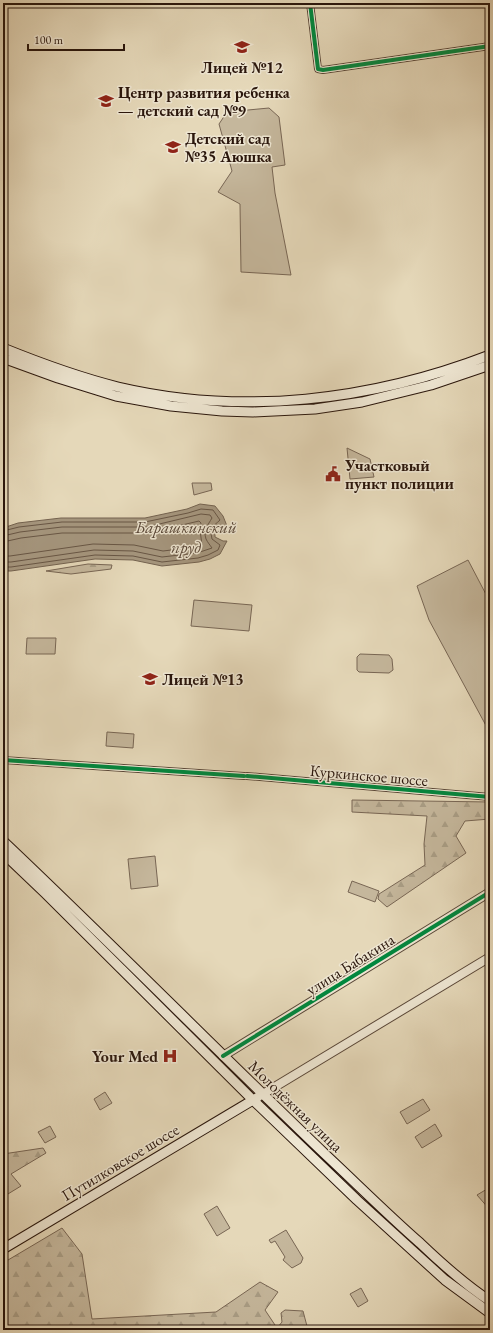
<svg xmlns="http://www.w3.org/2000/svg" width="493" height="1333" font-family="'EB Garamond',serif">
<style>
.green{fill:#c5b79c;stroke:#786654}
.forest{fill:url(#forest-firs);stroke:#786654}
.water{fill:#a5967e;stroke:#746350}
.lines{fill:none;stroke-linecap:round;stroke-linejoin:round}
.shore{stroke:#685645;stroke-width:1}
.minor-casing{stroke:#594637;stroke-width:8}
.tertiary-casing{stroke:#594637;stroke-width:10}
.secondary-casing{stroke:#2a160c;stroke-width:11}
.minor{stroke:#eee6d2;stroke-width:6}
.tertiary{stroke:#eee6d2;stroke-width:8}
.secondary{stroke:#eee6d2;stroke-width:9}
.cycleway-casing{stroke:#eee6d2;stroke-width:6}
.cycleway{stroke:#00873e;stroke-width:4}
.labels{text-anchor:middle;stroke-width:3;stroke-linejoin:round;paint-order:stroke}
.poi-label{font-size:16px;font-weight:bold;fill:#2a160c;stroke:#eee6d2;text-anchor:start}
.street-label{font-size:16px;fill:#2a160c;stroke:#eee6d2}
.water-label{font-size:17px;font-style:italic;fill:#5b493a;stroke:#eee6d2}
</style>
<defs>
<pattern id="forest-firs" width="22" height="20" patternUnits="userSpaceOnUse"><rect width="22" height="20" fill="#c5b79c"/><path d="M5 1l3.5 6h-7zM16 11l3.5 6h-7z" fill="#a99d85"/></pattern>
</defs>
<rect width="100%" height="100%" fill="#e5d8b9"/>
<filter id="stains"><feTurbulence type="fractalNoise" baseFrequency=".005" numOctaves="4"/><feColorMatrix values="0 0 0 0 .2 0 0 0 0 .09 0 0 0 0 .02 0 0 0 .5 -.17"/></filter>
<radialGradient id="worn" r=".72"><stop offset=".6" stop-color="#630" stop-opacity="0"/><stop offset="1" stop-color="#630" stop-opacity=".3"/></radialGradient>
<path class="green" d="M269,108L279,117L285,165L272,167L275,193L291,275L241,272L240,204L218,192L232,171L219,124L227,112Z
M347,448L370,459L374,477L350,479Z
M192,483H211L212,490L194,495Z
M468,560L490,602V733L429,620L417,586Z
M194,600L252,605L249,631L191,626Z
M27,638H56L55,654H26Z
M360,654L389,655L392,659L393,670L389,673L359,672L357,670V657Z
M107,732L134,734L133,748L106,746Z
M155,856L158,886L131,889L128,859Z
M352,881L379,891L375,902L348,892Z
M105,1092L112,1103L100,1110L94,1099Z
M423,1099L430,1110L407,1124L400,1112Z
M435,1124L442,1136L422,1148L415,1137Z
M50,1126L56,1137L45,1143L38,1132Z
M487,1189L490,1198V1210L477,1195Z
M217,1206L230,1228L217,1236L204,1214Z
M286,1230L303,1258L301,1263L292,1268L283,1260L285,1257L275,1241L271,1243L269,1240Z
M361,1288L368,1301L358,1307L350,1294Z"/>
<path class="forest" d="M88,564L112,565L111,569L71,574L46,571Z
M352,800L490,802V819L465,821L456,836L466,853L387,907L378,899L379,894L425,865L424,844L427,816L352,812Z
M43,1148L46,1153L11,1174L21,1186L3,1197V1154Z
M62,1228L82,1254L92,1319L216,1312L260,1282L278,1292L265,1310L277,1328L282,1322L281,1313L285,1310L303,1311L308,1330H3V1263Z"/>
<path class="water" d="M200,504L215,506L223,516L227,526H218L215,530V537L223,541H227L220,554L210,559L199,562L162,566L133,560L95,559L11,571H3V528L18,523L61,518H145L187,509Z"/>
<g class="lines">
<path class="shore" d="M3,531L19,527L62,522H145L188,513L201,509L213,510L220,520C213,527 209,526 212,539L220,545L218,550L208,555L198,558L162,562L133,556L95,555L11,567H3
M3,536L20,532L62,527H147L201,514L210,515L212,518C208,525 203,530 206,539C208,543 210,545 212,548L197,553L162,557L133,551L94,550L11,562H3
M3,542L21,538L62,533H148L199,521L201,523L200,530L202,545L196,547L163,551L134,545L93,544L10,556H3"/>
<g class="minor-casing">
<path id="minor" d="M310,3L318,69L323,70L490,46
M3,760L244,776
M247,776L490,797"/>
</g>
<g class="tertiary-casing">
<path id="tertiary" d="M223,1056L490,892
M263,1094L490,957"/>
</g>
<g class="secondary-casing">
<path id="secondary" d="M3,348C40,363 78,377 118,387C242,416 371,401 490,355
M3,358L58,378L116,396L171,406L222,411L253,412L315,409L362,402L431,385L490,365
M3,841C112,944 218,1052 327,1156C358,1185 388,1215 420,1243C442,1264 464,1284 490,1301
M3,853L45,893L253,1100L357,1200L445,1280L490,1313
M3,1249L258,1097"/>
</g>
<use href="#minor" class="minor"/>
<use href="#tertiary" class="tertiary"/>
<use href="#secondary" class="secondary"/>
<g class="cycleway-casing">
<path id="cycleway" d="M310,3L318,69L323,70L490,46
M3,760L244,776
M247,776L490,797
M223,1056L490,892"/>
</g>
<use href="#cycleway" class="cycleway"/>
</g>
<defs>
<g id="school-bare" transform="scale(1.2)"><path d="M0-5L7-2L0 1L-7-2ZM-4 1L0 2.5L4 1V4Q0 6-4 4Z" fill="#8f2418" stroke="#eee6d2" stroke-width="2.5" paint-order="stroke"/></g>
<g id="civic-bare" transform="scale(1.2)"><path d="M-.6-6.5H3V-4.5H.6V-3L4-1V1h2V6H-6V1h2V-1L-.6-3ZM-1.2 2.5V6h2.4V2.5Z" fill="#8f2418" stroke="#eee6d2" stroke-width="2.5" paint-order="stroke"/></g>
<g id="hospital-bare" transform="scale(1.2)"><path d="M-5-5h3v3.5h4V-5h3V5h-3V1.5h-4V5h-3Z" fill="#8f2418" stroke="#eee6d2" stroke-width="2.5" paint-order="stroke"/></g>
</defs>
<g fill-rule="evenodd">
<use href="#school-bare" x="242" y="47"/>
<use href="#school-bare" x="106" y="101"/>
<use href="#school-bare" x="173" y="147"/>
<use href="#civic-bare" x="333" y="474"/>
<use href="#school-bare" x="150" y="679"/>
<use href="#hospital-bare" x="170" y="1056"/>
</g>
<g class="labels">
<g class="poi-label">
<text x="242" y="73" text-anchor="middle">Лицей №12</text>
<text x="118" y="98">Центр развития ребенка<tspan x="118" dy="18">— детский сад №9</tspan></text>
<text x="185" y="144">Детский сад<tspan x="185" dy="18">№35 Аюшка</tspan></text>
<text x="345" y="471">Участковый<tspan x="345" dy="18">пункт полиции</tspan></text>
<text x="162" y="685">Лицей №13</text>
<text x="158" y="1062" text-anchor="end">Your Med</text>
</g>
<g class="street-label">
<text transform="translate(369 775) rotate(5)" y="6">Куркинское шоссе</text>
<text transform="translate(350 964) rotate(-32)" y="6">улица Бабакина</text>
<text transform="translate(296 1106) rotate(44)" y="6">Молодёжная улица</text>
<text transform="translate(120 1162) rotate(-31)" y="6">Путилковское шоссе</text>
</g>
<g class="water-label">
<text x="186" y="533">Барашкинский<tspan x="186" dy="20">пруд</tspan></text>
</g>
</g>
<rect width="493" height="1333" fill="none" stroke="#e5d8b9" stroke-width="16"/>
<rect x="4" y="4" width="485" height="1325" fill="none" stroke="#2a160c" stroke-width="2"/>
<rect x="8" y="8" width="477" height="1317" fill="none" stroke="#2a160c"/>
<path d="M28 44v6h96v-6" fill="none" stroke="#2a160c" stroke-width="2"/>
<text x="34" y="44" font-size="12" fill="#2a160c" stroke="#eee6d2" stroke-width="3" paint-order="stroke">100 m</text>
<rect width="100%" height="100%" filter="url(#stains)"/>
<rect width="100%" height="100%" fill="url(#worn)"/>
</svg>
